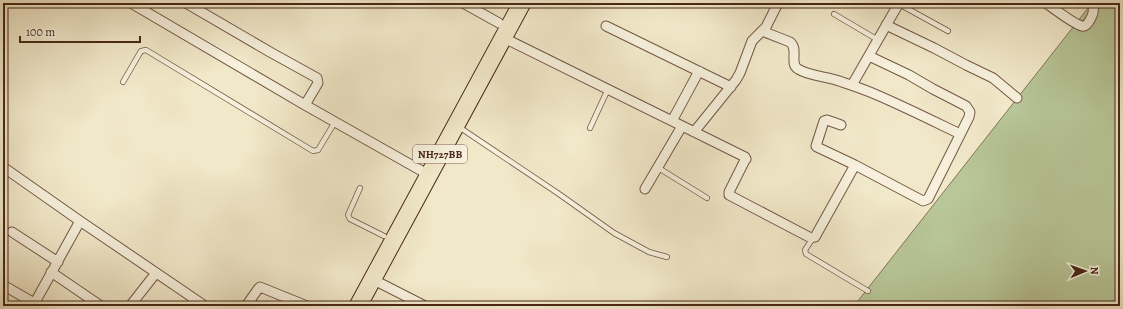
<svg xmlns="http://www.w3.org/2000/svg" width="1123" height="309" font-family="Alegreya,serif">
<style>
.green{fill:#b8c698;stroke:#807658}
.lines{fill:none;stroke-linecap:round;stroke-linejoin:round}
.lane-casing{stroke:#735744;stroke-width:6}
.street-casing{stroke:#735744;stroke-width:11}
.highway-casing{stroke:#492717;stroke-width:19}
.lane{stroke:#f6f0dc;stroke-width:4.5}
.street{stroke:#f6f0dc;stroke-width:9}
.highway{stroke:#f1e8c9;stroke-width:17}
.labels{text-anchor:middle;stroke-width:3;stroke-linejoin:round;paint-order:stroke}
.shield{fill:#f6f0dc;stroke:#7d6352;stroke-width:1}
.shield-label{font-size:11px;font-weight:bold;fill:#492717}
</style>
<rect width="100%" height="100%" fill="#f1e8c9"/>
<filter id="stains"><feTurbulence type="fractalNoise" baseFrequency=".005" numOctaves="4"/><feColorMatrix values="0 0 0 0 .2 0 0 0 0 .09 0 0 0 0 .02 0 0 0 .5 -.17"/></filter>
<radialGradient id="worn" r=".72"><stop offset=".6" stop-color="#630" stop-opacity="0"/><stop offset="1" stop-color="#630" stop-opacity=".3"/></radialGradient>
<path class="green" d="M1092,3H1120V306H854Z"/>
<g class="lines">
<g class="lane-casing">
<path id="lane" d="M899,4L948,31
M834,14L878,40
M123,82L141,51L146,50L313,151L318,150L335,122
M459,127L559,194L614,233L649,252L667,257
M590,128L608,89
M657,167L707,198
M360,188L348,215L350,219L384,236
M813,238L805,250L806,254L868,291"/>
</g>
<g class="street-casing">
<path id="street" d="M131,3L305,105L429,175
M186,3L270,52L317,78L318,83L305,105
M463,3L499,23
M1046,3C1053,8 1075,25 1082,26C1086,27 1089,22 1091,18C1094,13 1094,8 1092,3
M886,25L934,48L966,65L993,78L1017,98
M606,26L731,87
M762,31L790,42C799,49 789,64 798,69C811,77 828,76 842,82C854,86 866,90 877,95C905,107 933,121 960,134
M504,38L745,157L746,159L745,160L729,192V195L811,238L815,237L855,165L817,147L816,146L824,121L827,120L841,125
M852,85L899,3
M672,121L699,71
M694,132L736,80L740,73L752,41L766,27L778,3
M855,165L923,201L928,199L969,117L970,112L966,106L933,89L909,75L869,56
M3,167L80,221L205,306
M645,189L682,126
M12,232L58,262
M51,272L101,306
M372,279L425,306
M3,285L34,303
M33,306L80,221
M130,306L156,273
M246,306L258,289L260,287L307,306"/>
</g>
<g class="highway-casing">
<path id="highway" d="M358,306L522,3"/>
</g>
<use href="#lane" class="lane"/>
<use href="#street" class="street"/>
<use href="#highway" class="highway"/>
</g>
<g class="labels">
<rect class="shield" x="413" y="145" width="54" height="18" rx="3"/>
<g class="shield-label">
<text x="440" y="158">NH727BB</text>
</g>
</g>
<rect width="1123" height="309" fill="none" stroke="#f1e8c9" stroke-width="16"/>
<rect x="4" y="4" width="1115" height="301" fill="none" stroke="#492717" stroke-width="2"/>
<rect x="8" y="8" width="1107" height="293" fill="none" stroke="#492717"/>
<g transform="translate(1085 271) rotate(88)" stroke="#f6f0dc" stroke-width="3" paint-order="stroke">
<path d="M0-3L7 15L0 10L-7 15Z" fill="#492717"/>
<text y="-6" font-size="11" font-weight="bold" text-anchor="middle" fill="#492717">N</text>
</g>
<path d="M20 36v6h120v-6" fill="none" stroke="#492717" stroke-width="2"/>
<text x="26" y="36" font-size="12" fill="#492717" stroke="#f6f0dc" stroke-width="3" paint-order="stroke">100 m</text>
<rect width="100%" height="100%" filter="url(#stains)"/>
<rect width="100%" height="100%" fill="url(#worn)"/>
</svg>
